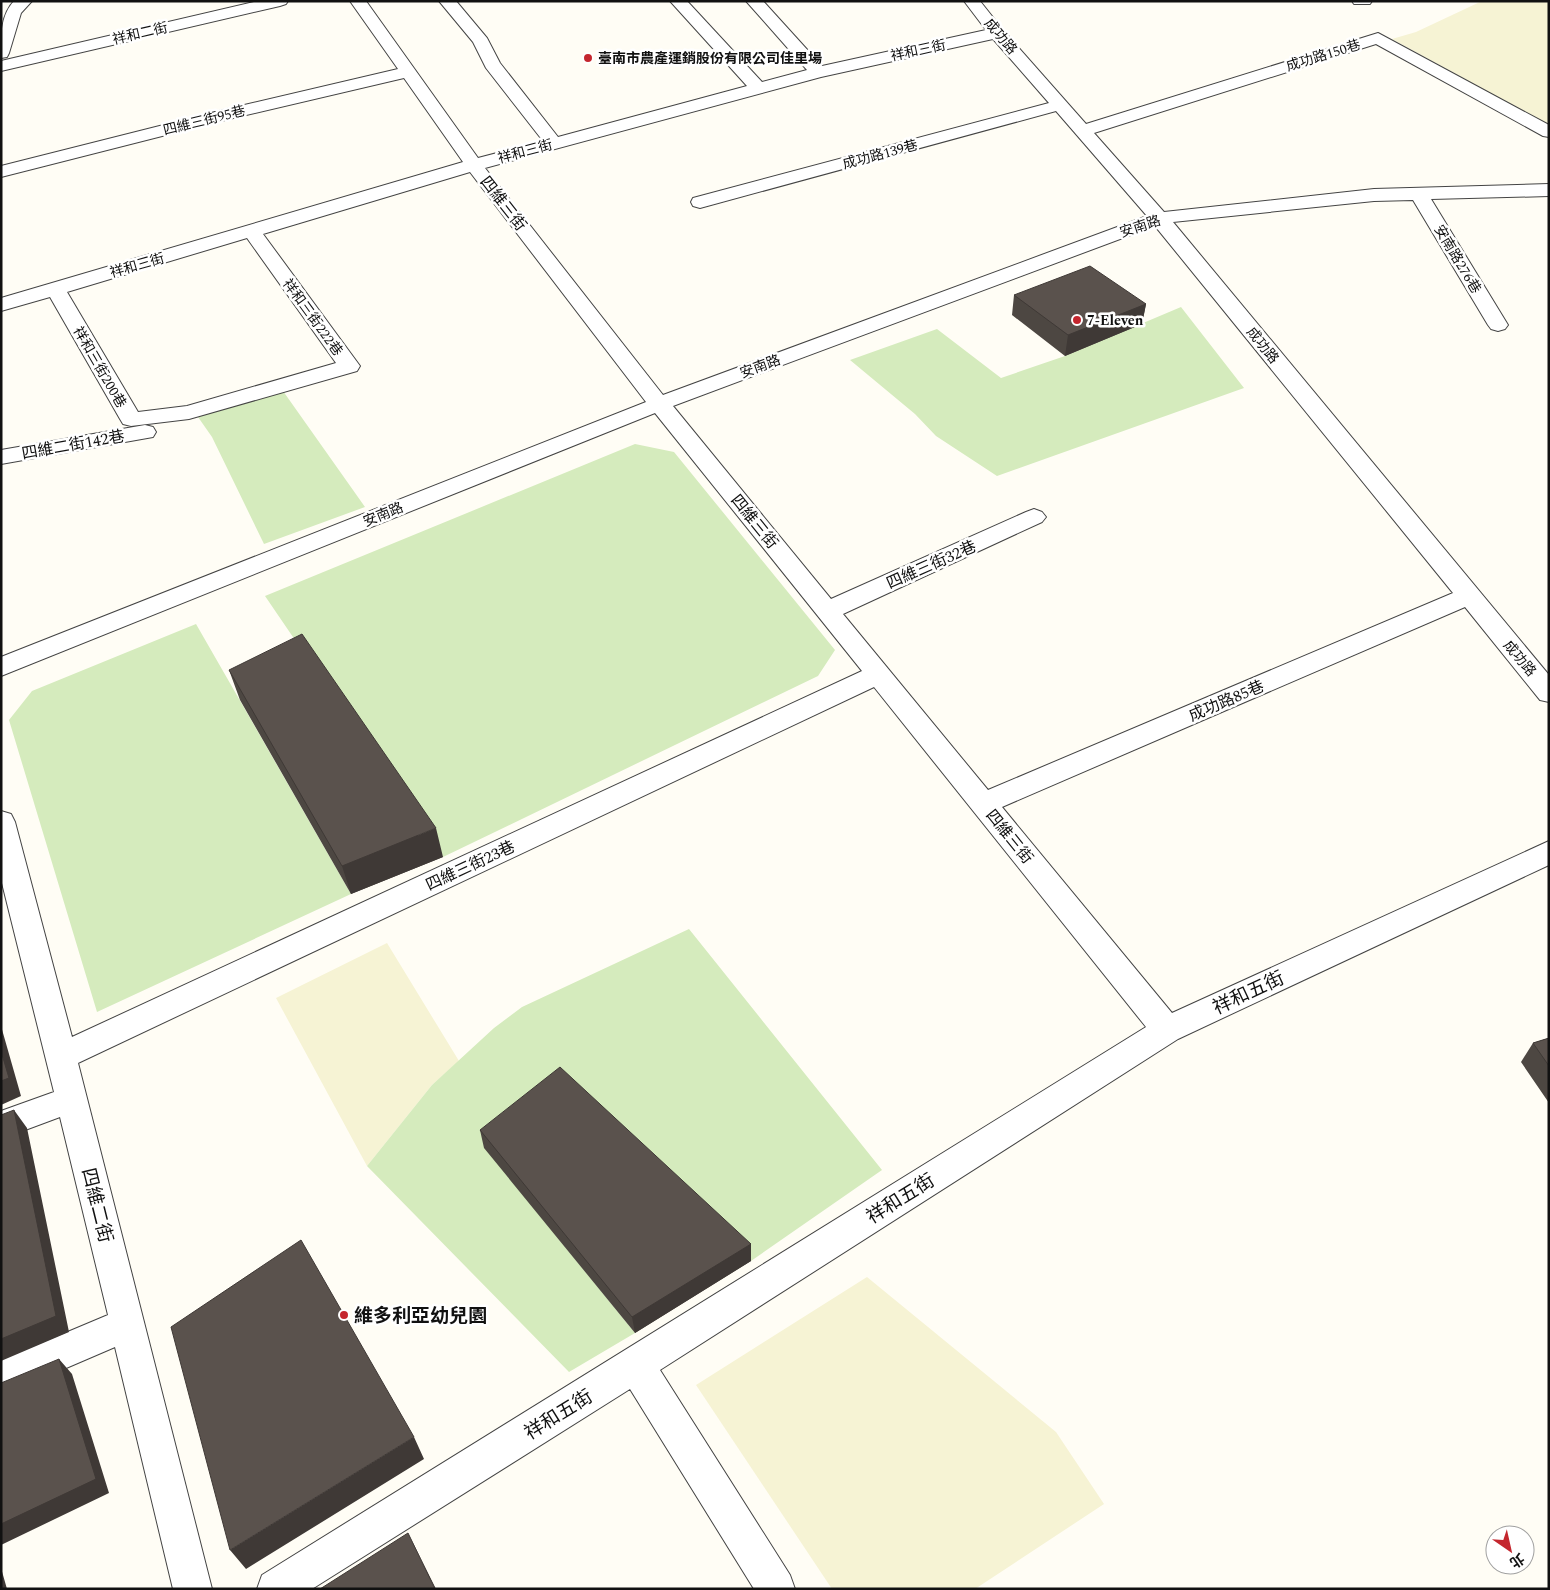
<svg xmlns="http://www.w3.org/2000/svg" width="1550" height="1590" font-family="Spectral,'Noto Sans TC',serif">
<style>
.farmland{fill:#f6f3d4}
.green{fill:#d5ebbd}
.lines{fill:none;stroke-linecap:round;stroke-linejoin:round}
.minor-casing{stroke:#444;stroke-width:2}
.minor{fill:#fff;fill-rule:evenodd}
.wall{fill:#4d4742}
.shaded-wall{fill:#3f3936}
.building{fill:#5a524d;stroke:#3f3936}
.poi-dot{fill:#c4262e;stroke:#fff;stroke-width:2}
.labels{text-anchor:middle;stroke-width:5;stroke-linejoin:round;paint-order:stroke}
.far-street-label{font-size:14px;fill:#111;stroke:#fff}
.far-poi-label{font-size:14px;font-weight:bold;fill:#111;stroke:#fff;text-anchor:start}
.street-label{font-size:16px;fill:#111;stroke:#fff}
.near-street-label{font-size:19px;fill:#111;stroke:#fff}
.near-poi-label{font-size:19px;font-weight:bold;fill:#111;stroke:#fff;text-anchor:start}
</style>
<rect width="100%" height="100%" fill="#fffdf5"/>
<path class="farmland" d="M1482,1H1549V125L1392,39L1416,32Z
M387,943L459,1061L432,1085L367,1166L276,998Z
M867,1277L1056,1432L1104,1504L975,1589H832L696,1385Z"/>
<path class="green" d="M1181,307L1244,388L997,476L936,436L915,414L850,360L937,329L1001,378L1065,356Z
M283,391L365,507L264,544L212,437L198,417Z
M635,444L674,452L835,650L818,676L443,857L265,596Z
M196,624L351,894L97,1012L9,720L32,691Z
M689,929L882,1170L751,1261L561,1088L485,1148L635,1333L569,1372L367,1166L432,1085L494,1028L522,1007Z"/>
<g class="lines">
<g class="minor-casing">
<path id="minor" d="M14,1H32L21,13L9,53L7,57L1,58C1,37 0,16 14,1Z
M258,1H288L286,4L280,6L1,71V61Z
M350,1H366L478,158L543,141L486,68L473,42L439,1H456L487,38L500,63L558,137L747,86L670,1H687L762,82L807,70L746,1H763L822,66L986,30L964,1H980L1003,30L1086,124L1378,33L1549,125V137L1543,136L1376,44L1094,133L1164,212L1374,189L1549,184V196L1431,199L1508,325L1505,329L1498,331L1491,329L1488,325L1413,200L1374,201L1173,222L1549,675V702L1540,700L1465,607L1002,807L1172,1013L1549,841V865L1178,1039L660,1370L790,1575L795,1589H754L630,1389L312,1589H257L262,1575L1146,1027L874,687L78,1063L212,1589H173L115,1347L1,1396V1360L108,1315L60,1117L1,1139V1111L54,1092L1,879V811L11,814L15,822L72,1037L862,671L655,413L1,676V657L646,402L470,172L263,234L360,366L357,371L189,419L131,426L123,424L120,419L50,297L1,311V298L463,162L404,78L229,119L1,177V166L227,109L398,69ZM993,39L1049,103L693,198L691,202L693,206L700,208L1056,111L1147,216L663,395L485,168L821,77ZM1155,226L1453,593L988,790L843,614L1042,522L1046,517L1042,512L1034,509L1026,512L831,599L673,406ZM247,238L336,363L187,406L138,412L67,292Z
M1352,1H1372L1370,4H1354Z
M145,425L153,427L156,432L153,437L1,464V450Z"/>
</g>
<use href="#minor" class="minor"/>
</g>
<path class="wall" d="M1014,295L1146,304L1142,324L1065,356L1012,315Z
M229,670L443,857L351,894L240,700Z
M1549,1038V1103L1521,1062L1533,1043Z
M480,1130L751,1244V1261L635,1333L484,1148Z"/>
<path class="shaded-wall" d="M1146,304L1142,324L1065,356L1068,335Z
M436,828L443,857L351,894L342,866Z
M1,1026L21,1096L1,1105Z
M14,1110L27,1128L69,1332L1,1361V1339Z
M751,1244V1261L635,1333L632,1317Z
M59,1359L72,1374L109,1493L1,1545V1524Z
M414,1437L424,1459L246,1569L230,1550Z
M408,1533L436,1589H435Z
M1,1568L7,1589H1Z"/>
<path class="building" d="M1090,266L1146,304L1068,335L1014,295Z
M302,634L436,828L342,866L229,670Z
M1549,1038V1066L1533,1043Z
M1,1051L9,1078L1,1081Z
M560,1067L751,1244L632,1317L480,1130Z
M14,1110L56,1316L1,1339V1115Z
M301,1240L414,1437L230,1550L171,1327Z
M59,1359L96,1479L1,1524V1383Z
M408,1533L435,1589H320Z"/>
<g class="poi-dot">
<circle cx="588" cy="58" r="5"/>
<circle cx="1077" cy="320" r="5"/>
<circle cx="344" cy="1315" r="5"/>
</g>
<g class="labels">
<g class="far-street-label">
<text transform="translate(140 33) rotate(-13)" y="5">祥和二街</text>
<text transform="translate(1001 36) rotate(50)" y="5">成功路</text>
<text transform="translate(918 50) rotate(-12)" y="5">祥和三街</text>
<text transform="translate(1323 55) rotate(-17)" y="5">成功路150巷</text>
<text transform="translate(204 120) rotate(-14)" y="5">四維三街95巷</text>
<text transform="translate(525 151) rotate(-15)" y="5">祥和三街</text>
<text transform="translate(880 154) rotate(-15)" y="5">成功路139巷</text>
<text transform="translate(1140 226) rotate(-18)" y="5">安南路</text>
<text transform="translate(1458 259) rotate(59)" y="5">安南路276巷</text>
<text transform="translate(137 265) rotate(-16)" y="5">祥和三街</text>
<text transform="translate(313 317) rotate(54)" y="5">祥和三街222巷</text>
<text transform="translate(1263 345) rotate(51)" y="5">成功路</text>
<text transform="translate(760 366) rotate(-20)" y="5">安南路</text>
<text transform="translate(100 367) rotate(60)" y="5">祥和三街200巷</text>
<text transform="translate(383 514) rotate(-22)" y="5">安南路</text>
<text transform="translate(1520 658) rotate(50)" y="5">成功路</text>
</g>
<g class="far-poi-label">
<text x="598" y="63">臺南市農產運銷股份有限公司佳里場</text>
<text x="1087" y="325">7-Eleven</text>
</g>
<g class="street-label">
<text transform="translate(504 203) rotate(52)" y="6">四維三街</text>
<text transform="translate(73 444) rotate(-10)" y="6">四維二街142巷</text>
<text transform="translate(755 521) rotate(51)" y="6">四維三街</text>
<text transform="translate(931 564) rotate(-24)" y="6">四維三街32巷</text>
<text transform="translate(1226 700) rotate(-23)" y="6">成功路85巷</text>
<text transform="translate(1010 836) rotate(51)" y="6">四維三街</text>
<text transform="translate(470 865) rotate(-25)" y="6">四維三街23巷</text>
</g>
<g class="near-street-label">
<text transform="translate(1248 992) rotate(-25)" y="7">祥和五街</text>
<text transform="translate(900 1198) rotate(-32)" y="7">祥和五街</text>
<text transform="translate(98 1205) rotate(76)" y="7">四維二街</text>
<text transform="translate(558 1414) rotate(-32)" y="7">祥和五街</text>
</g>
<g class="near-poi-label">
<text x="354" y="1322">維多利亞幼兒園</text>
</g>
</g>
<rect width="1550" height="1590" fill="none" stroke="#111111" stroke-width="5"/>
<g transform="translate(1510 1550) rotate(146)"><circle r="24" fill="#ffffff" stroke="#a0a0a0"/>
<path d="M0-4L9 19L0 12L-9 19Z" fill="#c4262e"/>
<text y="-8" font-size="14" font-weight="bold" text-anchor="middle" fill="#111111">北</text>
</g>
</svg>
